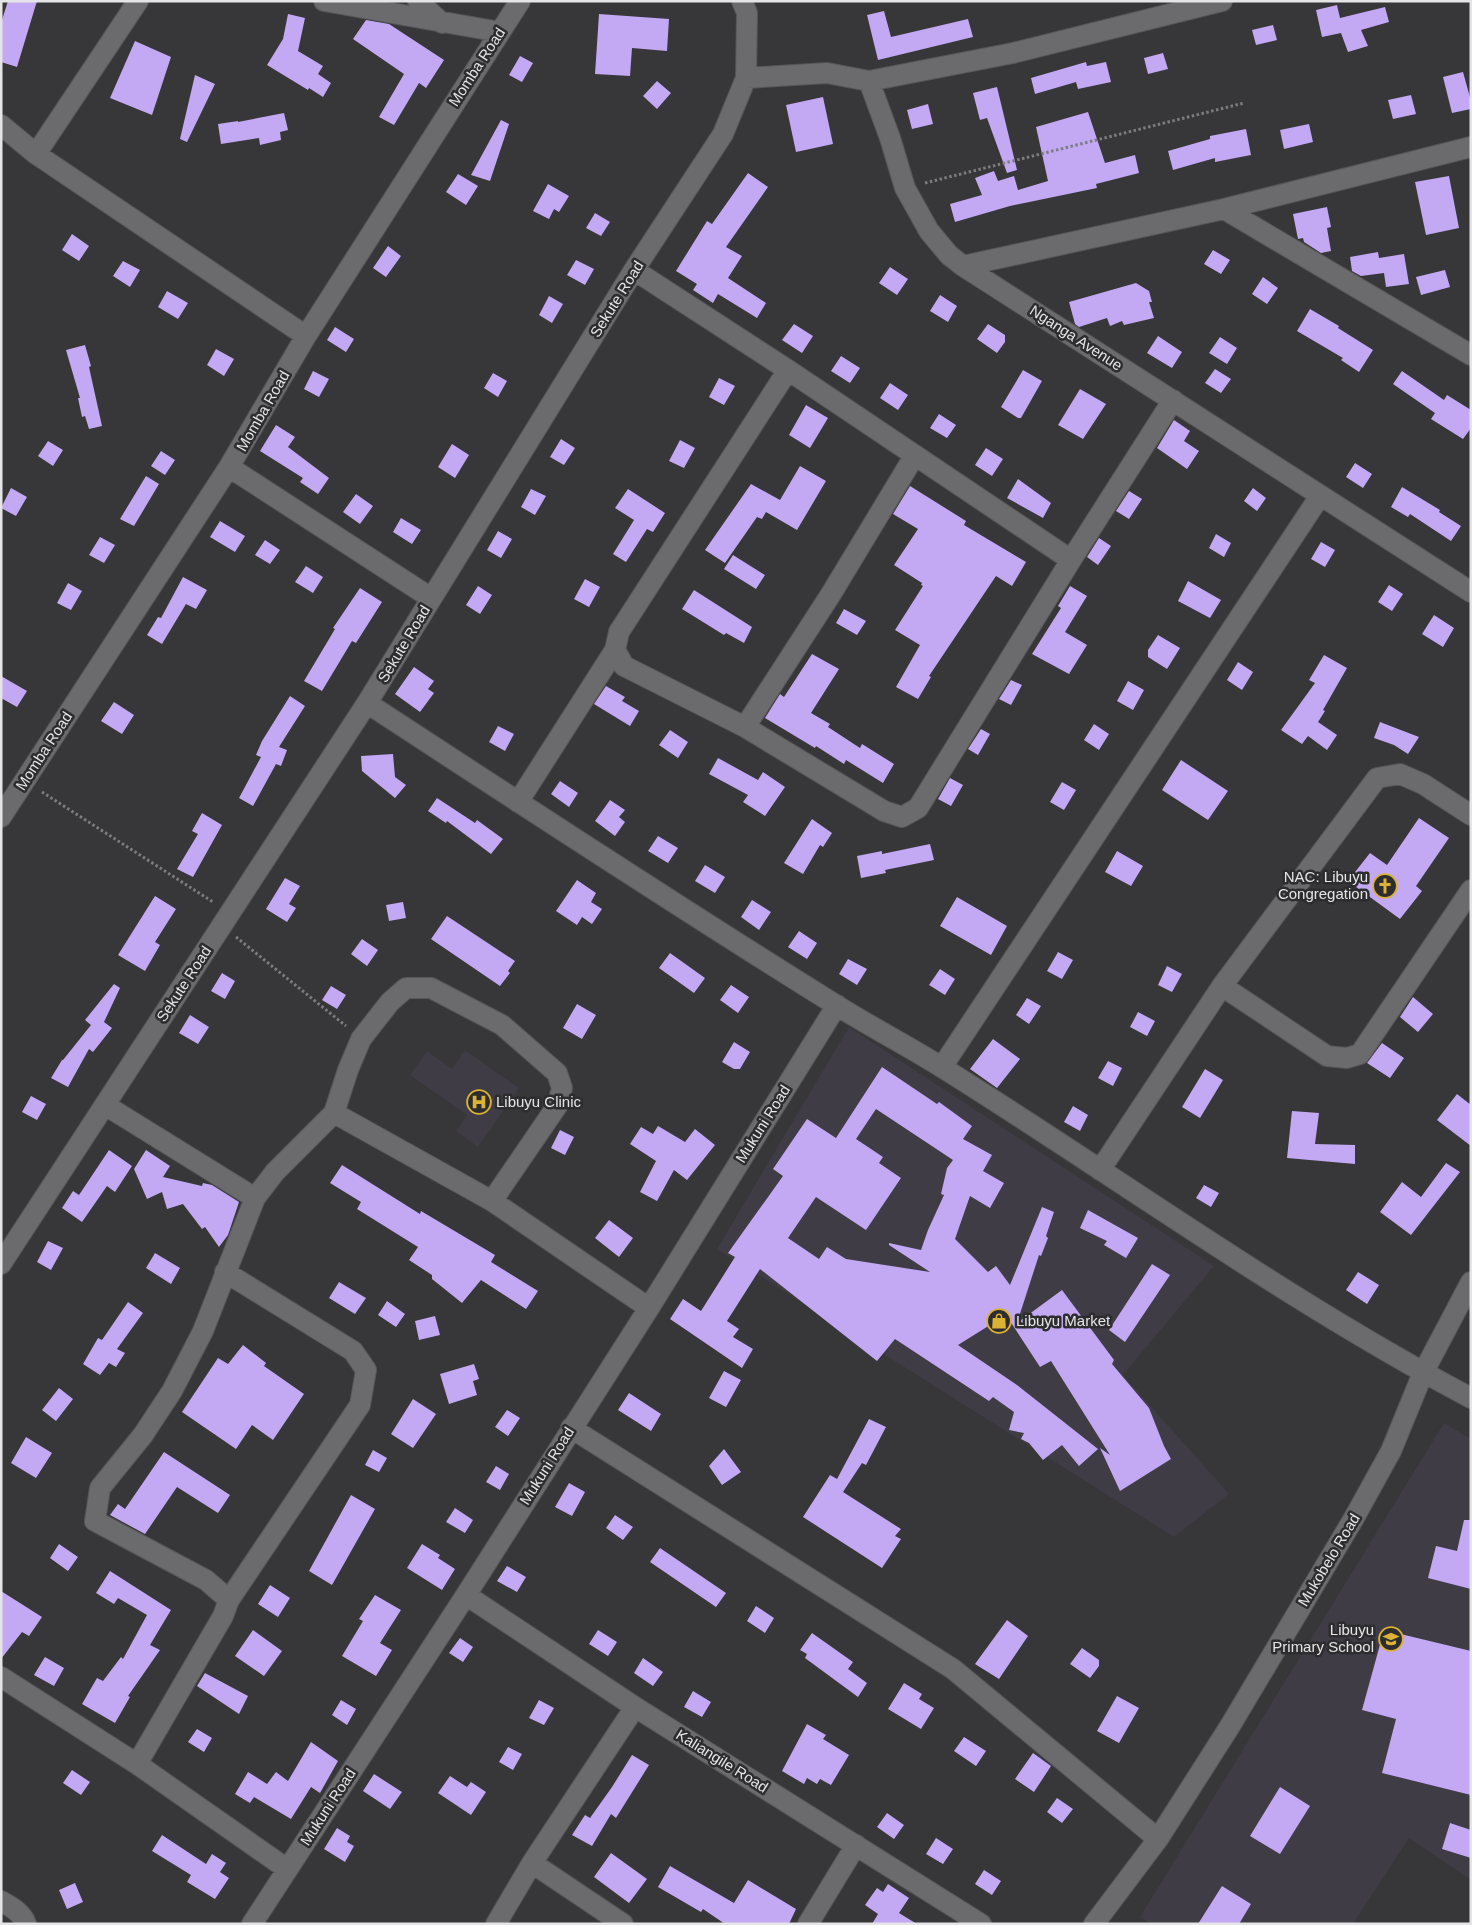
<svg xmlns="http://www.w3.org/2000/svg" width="1472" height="1925" font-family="Helvetica,sans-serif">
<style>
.built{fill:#3f3c45}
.building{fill:#c3a8f4;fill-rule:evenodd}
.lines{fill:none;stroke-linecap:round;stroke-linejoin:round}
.minor-casing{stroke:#565557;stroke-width:22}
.path{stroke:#7d7c7e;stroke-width:3;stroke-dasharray:2.5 2.5;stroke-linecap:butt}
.minor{stroke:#6b6a6d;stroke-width:20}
.labels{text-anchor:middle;stroke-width:5;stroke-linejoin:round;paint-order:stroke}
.street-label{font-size:15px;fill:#e5e4e6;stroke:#2d2c2f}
.poi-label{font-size:15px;fill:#e5e4e6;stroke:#2d2c2f;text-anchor:end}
</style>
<rect width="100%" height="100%" fill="#373639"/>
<path class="built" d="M849,1027L1214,1266L1123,1375L1229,1494L1174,1537L717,1249Z
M465,1050L519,1088L478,1147L456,1131L467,1115L410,1075L427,1051L452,1069Z
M1444,1423L1471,1439V1880L1409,1838L1353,1924H1151L1140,1917Z"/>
<path class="building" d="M8,1H37L17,67L1,62V23Z
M1337,5L1340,18L1385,7L1389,22L1361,30L1368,46L1348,52L1341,33L1322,37L1316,10Z
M884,11L891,37L968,19L973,37L878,60L867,15Z
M288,14L305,18L298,51L323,66L318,74L331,83L323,97L309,88L308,90L267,65L283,39Z
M599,14L669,19L667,51L632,48L630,76L595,74Z
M366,20L389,24L444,60L426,88L419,83L394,125L379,117L404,74L353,39Z
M1273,25L1277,40L1256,45L1252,30Z
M135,41L171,57L152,115L110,98Z
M1163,53L1168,69L1148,74L1144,58Z
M520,56L533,63L522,82L509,75Z
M1086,62L1087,66L1106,62L1111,82L1078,89L1076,82L1035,94L1031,78Z
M1463,72L1471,101V109L1452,113L1443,77Z
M195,75L215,84L187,142L180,139Z
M657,81L671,93L657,109L643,96Z
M997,87L1017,170L1007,173L987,118L980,120L973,93Z
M1411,95L1416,114L1393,119L1388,100Z
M823,97L833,144L796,152L786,105Z
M928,104L933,124L912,129L907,110Z
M1088,112L1105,163L1135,155L1139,173L1096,184L1097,188L1010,206L955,222L950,204L982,195L975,178L994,171L998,181L1014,176L1018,190L1048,181L1036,127Z
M284,113L288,130L280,132L281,140L260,145L259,138L221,144L218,124L238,121V122Z
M501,120L509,124L490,181L471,175Z
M1309,124L1313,142L1284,149L1280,130Z
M1246,129L1251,155L1215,162V158L1173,170L1168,151L1210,139V136Z
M748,173L768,187L726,247L742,256L728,278L766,303L757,318L718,294L713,303L693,290L697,284L676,271L707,221L712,224Z
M458,174L478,186L466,205L446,192Z
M1449,176L1459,228L1426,235L1415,182Z
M548,184L569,196L559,212L554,209L549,219L533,211Z
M1327,207L1331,227L1327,228L1331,251L1321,253L1304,242L1303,238L1298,239L1293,214Z
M595,213L610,222L601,236L586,228Z
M72,234L89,246L79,261L62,250Z
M388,246L401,256L386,277L373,268Z
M1213,250L1230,260L1221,274L1204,264Z
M1378,252L1379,258L1404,254L1409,284L1386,287L1384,273L1361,276L1352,271L1350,257Z
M576,260L594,269L585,285L567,275Z
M123,261L140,270L130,287L113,276Z
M890,267L908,279L897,295L879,283Z
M1445,270L1450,287L1421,295L1416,277Z
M1263,277L1278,288L1267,304L1252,294Z
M1136,283L1149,291L1152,302H1149L1154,318L1124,325L1122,321L1110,326L1107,318L1079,327L1075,324L1069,302Z
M167,291L188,303L178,319L158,307Z
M940,295L957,306L948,322L930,311Z
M549,296L563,304L552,323L539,315Z
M1310,309L1339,326L1338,328L1373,350L1359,372L1341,360L1343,358L1297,331Z
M794,324L813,336L802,353L782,340Z
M988,324L1005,335V342L997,353L977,339Z
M335,327L354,339L346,352L327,340Z
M1158,336L1182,352L1172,368L1147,353Z
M1220,337L1237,348L1227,364L1209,353Z
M85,345L91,366L89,367L102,426L89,429L85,416L82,417L78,398H80L66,350Z
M216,349L234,359L224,376L207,365Z
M841,356L860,368L850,383L831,371Z
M1215,369L1231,379L1221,393L1205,383Z
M1023,370L1042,381L1021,418H1018L1001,407Z
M313,371L329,379L319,397L304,389Z
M1402,371L1444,400L1447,395L1471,410V428L1463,439L1431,419L1435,413L1393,384Z
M493,373L507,381L498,397L484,388Z
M719,378L735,386L724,405L709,397Z
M890,383L908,395L898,410L880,398Z
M1080,389L1106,404L1083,439L1058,425Z
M806,405L828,418L810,448L789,435Z
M939,414L956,425L947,438L930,428Z
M1174,420L1190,431L1184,441L1199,451L1187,469L1157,448Z
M276,425L295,437L288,447L329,478L318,494L300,482L303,478L260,451Z
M561,439L575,448L564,465L550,457Z
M680,440L695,448L684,468L669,461Z
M48,441L63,450L53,466L38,456Z
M452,444L469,455L455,478L438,467Z
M986,448L1003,459L992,476L975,465Z
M161,451L175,460L165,475L151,466Z
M1355,463L1372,474L1363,488L1346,477Z
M800,466L826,481L797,530L766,512L762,519L757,517L725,563L705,550L751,484L780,500Z
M146,476L159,484L134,526L120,519Z
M1018,479L1051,503L1043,518L1007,498Z
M910,486L966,521L964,525L1026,562L1012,586L996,576L929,676L931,677L918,699L896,687L920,645L895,630L923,586L921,585L922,583L894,565L918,529L893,514Z
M1402,487L1440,510L1439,512L1461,526L1451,541L1410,514L1408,517L1391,507Z
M11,488L27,497L16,516L1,508Z
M1253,488L1266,498L1257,511L1244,501Z
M531,489L546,496L535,515L521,507Z
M628,489L665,513L653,532L647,529L626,562L613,554L634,520L615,508Z
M1129,491L1142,499L1129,519L1116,511Z
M356,494L373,506L360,524L343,512Z
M401,518L421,530L412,544L393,532Z
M220,521L245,536L235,552L210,537Z
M498,531L512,539L501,558L487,550Z
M1216,534L1231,543L1224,557L1209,548Z
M100,537L115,545L104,563L89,555Z
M1099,538L1111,546L1098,565L1087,557Z
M265,540L280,550L270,564L255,555Z
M1321,542L1335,550L1325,567L1311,559Z
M733,555L765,575L756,589L724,569Z
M306,566L323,577L313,593L295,582Z
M183,577L207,590L196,609L186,604L162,644L147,635L158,617L161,618Z
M585,579L600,587L589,607L574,599Z
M1188,581L1221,600L1210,618L1178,601Z
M68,583L82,591L71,610L57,603Z
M1389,585L1403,594L1392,611L1378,602Z
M478,586L492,595L480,614L466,605Z
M1070,586L1087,596L1065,632L1087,645L1069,674L1032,654L1061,608L1058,606Z
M360,588L382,602L356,643L352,641L322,691L304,681L335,629L333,628Z
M694,590L752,627L744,643L726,633L724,635L682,609Z
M844,609L866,621L857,635L836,623Z
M1434,615L1454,628L1443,647L1422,634Z
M1158,635L1180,648L1167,669L1148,657V650Z
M812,654L839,669L811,713L830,724L828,727L860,748L862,744L894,764L883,783L846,760L844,764L816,746L815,748L765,718L780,694L784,697Z
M1324,655L1347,668L1323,710L1325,711L1318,722L1337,735L1327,750L1308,736L1302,744L1281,730L1315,683L1309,680Z
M1238,662L1253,672L1242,690L1227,680Z
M414,667L434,681L428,689L434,693L420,712L395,694Z
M1,676L27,691L17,707L1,698Z
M1011,680L1022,685L1011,705L999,699Z
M1128,681L1144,690L1133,710L1117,701Z
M606,686L625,697L622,701L639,711L630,726L594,704Z
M290,696L305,706L279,747L287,750L281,766L276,764L253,806L239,798L261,757L256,755L262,741Z
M114,702L134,715L122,734L101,721Z
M1380,722L1419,737L1408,754L1394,745L1374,738Z
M1094,724L1109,734L1099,750L1084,740Z
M498,726L514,734L505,751L489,742Z
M981,729L990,734L978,755L968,749Z
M670,730L688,742L678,758L659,745Z
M393,754L395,777L406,785L395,798L362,771L361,756Z
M718,758L758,780L763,772L785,787L765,816L743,802L748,795L709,774Z
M1181,760L1228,791L1208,820L1162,790Z
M950,778L963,785L951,806L938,799Z
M560,781L578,793L569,807L551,794Z
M1062,782L1076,790L1064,810L1050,802Z
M437,798L475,823L477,820L503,839L491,854L447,821L446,823L428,811Z
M610,800L625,810L619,817L625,822L615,836L595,821Z
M202,813L222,825L193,877L177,869L198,834L192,831Z
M1419,818L1449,838L1416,886L1422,891L1400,919L1348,881L1370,853L1387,865Z
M812,819L832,833L823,847L820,845L803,874L784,863Z
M658,836L678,848L668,863L648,851Z
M930,844L934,860L885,870L886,873L861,878L857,856L882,851V854Z
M1117,851L1143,866L1131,886L1105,872Z
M705,865L725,877L715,893L695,881Z
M285,878L300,886L289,904L296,908L287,922L266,909Z
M577,880L596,893L591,902L602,909L592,924L582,917L577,925L556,911Z
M155,896L176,909L155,942L160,945L145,971L118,955Z
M957,897L1007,926L991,955L940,926Z
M752,900L771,912L759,930L741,917Z
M403,902L406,918L389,921L386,905Z
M447,916L515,961L508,971L510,973L500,986L431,939Z
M799,931L817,943L807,959L788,947Z
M362,939L378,950L367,966L351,954Z
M1058,952L1073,960L1062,979L1047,971Z
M670,953L705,978L694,993L659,968Z
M848,959L867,969L857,985L839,974Z
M1167,966L1182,974L1172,992L1158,985Z
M940,969L955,979L945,995L929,985Z
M222,973L235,981L225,999L211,991Z
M114,984L120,988L104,1022L112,1028L93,1052L89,1049L68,1087L51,1078L62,1060H63L91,1025L85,1020Z
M731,985L749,997L738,1013L720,1000Z
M331,986L346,995L337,1009L322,1000Z
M1413,997L1433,1014L1418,1032L1400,1017Z
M1027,998L1041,1006L1029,1024L1016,1015Z
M577,1004L596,1015L582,1039L563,1028Z
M1138,1012L1155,1021L1147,1036L1130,1027Z
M190,1015L209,1027L198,1044L179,1033Z
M993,1039L1020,1059L997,1088L970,1069Z
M734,1042L750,1052L740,1069H734L722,1062Z
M1382,1043L1404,1058L1390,1078L1367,1063Z
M1108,1061L1122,1068L1113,1086L1098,1078Z
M882,1067L937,1104L939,1102L972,1126L963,1139L992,1155L983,1171L1004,1183L990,1208L970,1196L955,1239L988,1272L996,1266L1010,1285L1042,1207L1054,1212L1046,1236L1048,1238L1041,1256L1039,1255L1017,1323L1062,1290L1114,1360L1112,1364L1149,1408L1164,1446L1171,1459L1120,1491L1100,1448L1110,1455L1051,1361L1040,1367L1006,1315L958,1345L1017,1385L1098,1449L1079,1466L1062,1445L1043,1460L1029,1443L1021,1439L1024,1433L1009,1430L1014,1412L993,1397L989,1401L895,1339L877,1361L760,1269L727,1321L739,1329L733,1337L753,1349L742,1368L670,1319L683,1299L701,1311L735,1257L728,1253L783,1176L773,1169L807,1119L836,1138ZM876,1109L953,1160L947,1168L941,1194L944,1195L928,1230L921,1250L889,1243V1245L930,1272L846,1259L827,1247L819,1259L788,1238L816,1197L866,1230L901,1178L879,1163L883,1157L856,1139Z
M1205,1069L1223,1080L1200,1118L1182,1107Z
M1457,1094L1471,1105V1146L1437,1120Z
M31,1096L46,1104L37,1120L22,1112Z
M1073,1106L1088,1115L1080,1131L1064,1122Z
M1292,1111L1319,1113L1315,1144L1355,1145V1164L1287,1158Z
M658,1126L685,1142L695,1129L715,1145L687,1180L674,1170L657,1201L640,1192L656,1161L630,1144L641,1127L653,1134Z
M560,1130L574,1137L565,1155L551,1148Z
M109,1150L132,1166L115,1192L107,1186L82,1222L62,1208L73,1191L79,1195Z
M146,1150L170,1166L163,1177L202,1186L203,1183L212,1185L239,1202L228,1235L219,1247L205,1227L202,1229L183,1204L167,1209L162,1192L147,1199L134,1169Z
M1446,1163L1460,1172L1411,1235L1380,1212L1402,1182L1421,1197Z
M342,1165L420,1214L421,1211L495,1255L491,1262L538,1291L526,1309L481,1280L462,1303L432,1279V1275L409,1260L418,1247L357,1209L361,1202L330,1183Z
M1204,1185L1219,1193L1211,1207L1196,1198Z
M1088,1210L1138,1238L1126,1258L1104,1245L1107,1241L1080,1228Z
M609,1220L633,1238L619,1257L595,1238Z
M48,1241L63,1248L51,1270L37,1262Z
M155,1253L180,1268L171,1284L146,1268Z
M1152,1264L1170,1275L1125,1342L1109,1330Z
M1358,1272L1379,1285L1367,1304L1346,1290Z
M339,1282L366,1298L355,1314L329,1298Z
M387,1301L405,1314L396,1327L378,1315Z
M128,1302L143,1313L117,1349L125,1353L116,1367L109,1363L100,1375L83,1364L98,1338L102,1340Z
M435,1316L440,1335L419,1340L415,1321Z
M243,1345L266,1363L264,1366L304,1394L273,1440L252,1425L236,1449L182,1412L218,1358L228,1364Z
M474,1364L479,1379L473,1381L477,1395L449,1404L440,1374Z
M724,1371L741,1380L726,1407L709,1398Z
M59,1388L73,1399L56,1421L42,1410Z
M629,1393L661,1414L651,1431L618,1410Z
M413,1399L436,1414L413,1448L391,1434Z
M507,1410L520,1418L508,1436L495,1427Z
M869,1419L886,1427L866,1465L862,1463L843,1492L901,1529L895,1536L901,1539L882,1568L803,1517L830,1475L837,1479Z
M26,1437L52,1453L36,1478L11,1463Z
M724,1449L741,1472L722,1485L709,1466Z
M373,1450L387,1458L379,1472L365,1465Z
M164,1452L230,1495L218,1513L177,1487L145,1534L110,1515L118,1504L125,1509Z
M496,1466L509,1474L500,1490L486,1482Z
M569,1483L585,1492L572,1516L555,1507Z
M351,1495L375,1509L332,1585L309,1571Z
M455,1508L473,1520L465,1533L446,1522Z
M615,1515L633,1527L623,1540L606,1528Z
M1464,1520H1471V1589L1428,1578L1436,1546L1457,1551Z
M59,1544L78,1557L68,1571L50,1558Z
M422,1544L440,1555L438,1558L455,1569L442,1590L407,1568Z
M660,1548L726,1593L716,1607L650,1562Z
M507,1566L526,1577L517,1592L497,1581Z
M110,1571L171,1610L150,1645L160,1650L128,1696L130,1697L115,1723L82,1704L97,1678L103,1681L121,1657L123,1659L147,1615L118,1598L114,1604L96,1593Z
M270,1585L290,1598L278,1617L258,1604Z
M1,1591L42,1617L29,1636L22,1632L1,1659Z
M375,1595L401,1610L380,1643L392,1650L376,1676L342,1656L363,1621L359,1619Z
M756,1606L774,1618L765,1633L747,1621Z
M1007,1620L1028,1636L999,1679L975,1664Z
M253,1630L282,1651L264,1676L235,1656Z
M598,1630L617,1642L608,1656L589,1644Z
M1384,1630L1471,1651V1795L1382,1773L1396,1719L1362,1710Z
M812,1633L853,1662L848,1669L867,1683L858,1697L805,1658L807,1654L800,1650Z
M460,1638L473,1647L463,1662L449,1653Z
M1082,1648L1099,1660V1666L1090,1678L1070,1664Z
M45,1657L64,1668L54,1686L34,1675Z
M643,1658L663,1672L653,1686L634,1673Z
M205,1673L248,1696L239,1714L197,1686Z
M904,1683L922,1694L919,1699L934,1708L921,1729L888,1709Z
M693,1691L711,1702L702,1717L684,1707Z
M1117,1696L1139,1708L1119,1743L1097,1731Z
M341,1700L356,1709L347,1725L332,1715Z
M539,1700L554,1708L544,1725L529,1718Z
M807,1724L826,1735L823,1739L849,1755L831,1785L820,1779L817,1784L807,1778L804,1784L782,1771Z
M197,1729L212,1738L204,1752L188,1742Z
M964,1737L986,1751L976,1766L954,1751Z
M311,1742L338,1761L320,1793L311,1787L291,1819L254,1797L250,1803L235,1794L248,1772L267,1784L276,1772L288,1781Z
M508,1747L522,1754L513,1770L499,1762Z
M1033,1753L1051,1766L1034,1792L1015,1779Z
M632,1755L649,1765L616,1818L611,1814L592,1846L572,1835L585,1815L590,1818L612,1787Z
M72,1770L90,1782L81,1795L63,1783Z
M374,1774L402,1792L390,1809L363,1791Z
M450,1776L467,1787L471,1782L486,1792L471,1815L438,1793Z
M1280,1787L1310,1806L1280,1854L1250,1836Z
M1057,1798L1073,1809L1062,1823L1047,1812Z
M887,1813L904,1825L894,1839L877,1827Z
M1450,1823L1471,1830V1858L1442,1849Z
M337,1828L350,1836L347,1842L354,1846L345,1862L324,1849Z
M162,1835L206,1864L212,1854L226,1863L220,1872L229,1878L215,1899L187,1882L191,1875L152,1851Z
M936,1838L953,1849L943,1864L926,1854Z
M611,1853L647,1879L629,1903L594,1877Z
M670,1866L734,1903L748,1880L796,1909L789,1924H725L703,1909L701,1912L658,1887Z
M984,1870L1001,1881L992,1895L975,1884Z
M75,1883L83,1902L67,1909L59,1890Z
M888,1884L909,1898L899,1913L917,1924H872L878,1914L865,1905L877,1888L883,1892Z
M1222,1886L1251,1904L1239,1924H1198Z"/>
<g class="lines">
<g class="minor-casing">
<path id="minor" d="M324,1L500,32
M418,1L442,23
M746,78L827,73L869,81L890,138L905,188L929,231L949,255L963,266L1471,592
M869,81L1013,53L1222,1
M1,125L36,154L306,336
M36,154L138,1
M1224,209L1471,355
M963,266L1224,209L1471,147
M634,270L788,370L1071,560
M788,370L619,632L615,650L624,666L745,727L884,811L902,817L918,808L1071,560L1173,400
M229,467L431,598
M367,703C523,805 678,907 836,1005C871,1027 908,1046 943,1068C1119,1178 1287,1301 1471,1398
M745,727L831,594L915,455
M518,802L615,650
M1,817L229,467L306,336L520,1
M1222,986L1327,1056L1347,1058L1360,1054L1471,890
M942,1067L1320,496
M105,1105L255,1198
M334,1113L492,1201L649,1308
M1100,1170L1222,986L1377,778L1400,774L1423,784L1471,815
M1,1264L367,703L634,270L723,134L746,78L747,13L742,1
M571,1428L953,1669L1158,1839
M466,1595L635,1707L981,1924
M229,1600L206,1580L95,1521L100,1488L143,1435L172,1391L203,1331L255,1198L275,1172L334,1113L348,1070L361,1039L390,1002L406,988H431L502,1025L557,1073L562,1088L557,1106L492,1201
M1,1677L137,1764L287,1869
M137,1764L223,1616L229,1600L360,1405L366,1370L353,1351L225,1272
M532,1863L623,1924
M1,1901C10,1906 23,1913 26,1924
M252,1924L466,1595L649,1308L837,1005
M496,1924L532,1863L635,1707
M808,1924L856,1845
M1094,1924L1158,1839L1230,1726L1354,1518L1391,1451L1423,1373L1471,1282"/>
</g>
<path class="path" d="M925,183L1244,103
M42,792L213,902
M236,937L346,1026"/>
<use href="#minor" class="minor"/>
</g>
<defs>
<g id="church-ring" transform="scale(1.25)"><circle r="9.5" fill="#2d2c2f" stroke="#dbb233" stroke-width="1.5"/><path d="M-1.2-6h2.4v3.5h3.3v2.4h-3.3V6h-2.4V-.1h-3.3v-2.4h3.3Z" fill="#dbb233"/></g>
<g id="hospital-ring" transform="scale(1.25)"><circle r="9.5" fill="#2d2c2f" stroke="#dbb233" stroke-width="1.5"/><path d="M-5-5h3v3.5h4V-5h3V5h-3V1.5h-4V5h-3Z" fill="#dbb233"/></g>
<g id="shop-ring" transform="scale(1.25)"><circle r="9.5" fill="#2d2c2f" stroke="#dbb233" stroke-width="1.5"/><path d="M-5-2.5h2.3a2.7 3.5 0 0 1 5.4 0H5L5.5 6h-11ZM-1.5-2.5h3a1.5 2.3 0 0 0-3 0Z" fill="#dbb233"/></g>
<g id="school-ring" transform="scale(1.25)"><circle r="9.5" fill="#2d2c2f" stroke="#dbb233" stroke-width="1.5"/><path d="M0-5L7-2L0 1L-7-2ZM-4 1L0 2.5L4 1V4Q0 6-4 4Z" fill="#dbb233"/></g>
</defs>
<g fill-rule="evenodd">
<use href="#church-ring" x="1385" y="886"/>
<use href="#hospital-ring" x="479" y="1102"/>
<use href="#shop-ring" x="999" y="1321"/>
<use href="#school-ring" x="1391" y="1639"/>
</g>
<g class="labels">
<g class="street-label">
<text transform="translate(477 67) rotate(-57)" y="5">Momba Road</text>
<text transform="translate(617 299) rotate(-58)" y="5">Sekute Road</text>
<text transform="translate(1076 338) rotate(33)" y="5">Nganga Avenue</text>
<text transform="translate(263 411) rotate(-60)" y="5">Momba Road</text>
<text transform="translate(404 644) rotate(-59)" y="5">Sekute Road</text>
<text transform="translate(44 751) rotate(-57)" y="5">Momba Road</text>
<text transform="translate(184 984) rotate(-57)" y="5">Sekute Road</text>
<text transform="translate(763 1124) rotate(-58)" y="5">Mukuni Road</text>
<text transform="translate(547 1466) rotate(-58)" y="5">Mukuni Road</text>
<text transform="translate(1329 1560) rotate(-59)" y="5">Mukobelo Road</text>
<text transform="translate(722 1761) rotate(32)" y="5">Kaliangile Road</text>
<text transform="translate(328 1807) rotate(-57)" y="5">Mukuni Road</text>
</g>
<g class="poi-label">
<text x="1368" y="882">NAC: Libuyu<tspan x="1368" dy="17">Congregation</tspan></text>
<text x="496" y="1107" text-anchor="start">Libuyu Clinic</text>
<text x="1016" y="1326" text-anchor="start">Libuyu Market</text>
<text x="1374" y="1635">Libuyu<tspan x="1374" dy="17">Primary School</tspan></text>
</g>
</g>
<rect width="1472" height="1925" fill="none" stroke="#e5e4e6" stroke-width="5"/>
</svg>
